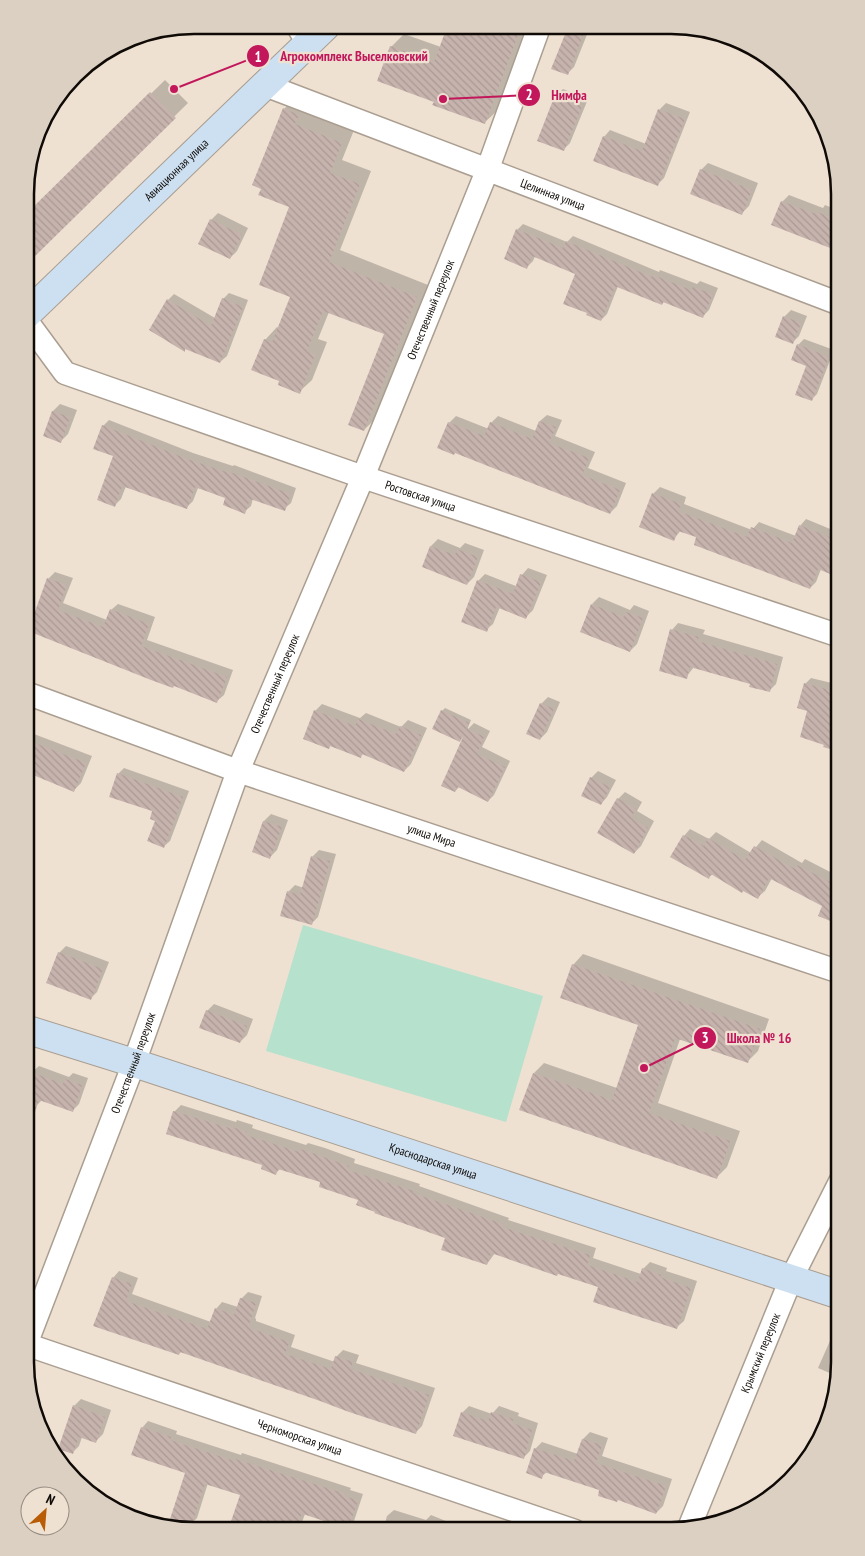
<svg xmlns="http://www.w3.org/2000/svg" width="865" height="1556" font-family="'PT Sans Narrow',sans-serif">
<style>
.pitch{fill:#b6e1cc}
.shadow{fill:#0003}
.building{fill:url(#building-back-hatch)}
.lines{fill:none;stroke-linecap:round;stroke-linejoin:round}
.lane-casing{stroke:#aa9e90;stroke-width:14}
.street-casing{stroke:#aa9e90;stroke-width:25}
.secondary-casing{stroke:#aa9e90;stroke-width:30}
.lane{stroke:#fff;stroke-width:11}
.street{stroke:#fff;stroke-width:22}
.secondary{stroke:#cde0f2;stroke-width:28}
.labels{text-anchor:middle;stroke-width:4.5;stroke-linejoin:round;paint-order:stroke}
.street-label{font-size:12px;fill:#0f0a06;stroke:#eee1d2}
.rim{fill:none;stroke:#0f0a06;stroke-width:2.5}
.leader{fill:none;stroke:#c2185b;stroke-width:2}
.callout-dot{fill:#c2185b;stroke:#eee1d2;stroke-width:2}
.mark-label{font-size:15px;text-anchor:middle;font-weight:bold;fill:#fff}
.callout-label{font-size:14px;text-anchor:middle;font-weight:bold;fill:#c2185b;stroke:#eee1d2;stroke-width:4.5;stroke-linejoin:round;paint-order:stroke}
</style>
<defs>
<pattern id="building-back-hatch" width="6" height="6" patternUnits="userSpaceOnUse" patternTransform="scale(1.25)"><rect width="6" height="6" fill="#c7b3ad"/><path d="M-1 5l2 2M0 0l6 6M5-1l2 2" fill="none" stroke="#aa9993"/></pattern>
</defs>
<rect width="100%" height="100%" fill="#eee1d2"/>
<path class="pitch" d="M303,925L543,996L506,1122L266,1051Z"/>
<path class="shadow" d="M449,27H528L498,110L484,123L435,101L391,47L404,34L441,47Z
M569,27H590L574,67L567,74Z
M165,80L188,103L26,263V216Z
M563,89L588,99L570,143L563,150L556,96Z
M296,97L354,130L342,160L371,171L340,250L428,285L376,418L364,430L385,334L329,312L318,339L327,342L312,380L299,392L281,381L265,340L277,327L279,328L291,297V207L284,109Z
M666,103L690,112L664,178L657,185L604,137L610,130L646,144L660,109Z
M708,163L758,183L749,206L742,213L701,170Z
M789,195L823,208L825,205L840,211V247L833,244L830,247L782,202Z
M218,213L248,228L237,251L230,258L211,220Z
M523,224L567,242L573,236L659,272L660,270L697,284L700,281L718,288L709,310L703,316L665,301L662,304L618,286L607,314L601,320L576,273L535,256L533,261L527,267L517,230Z
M229,293L248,300L227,356L220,362L186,348L184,350L168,300L174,294L215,318L223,299Z
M791,310L807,316L799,336L792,343L784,317Z
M804,339L834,350L817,394L811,400L808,365L798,345Z
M60,404L77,410L68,434L61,441L45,435L53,411Z
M547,415L562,420L555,436L595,452L588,468L626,483L617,506L610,513L449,423L456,416L489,429L491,423L498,416L536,431L540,421Z
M109,420L193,453L233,466L234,465L296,488L291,503L284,509L253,498L251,506L244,512L227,497L198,488L193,501L187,507L126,486L121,499L115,505V455L103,426Z
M660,487L686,497L684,504L752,530L759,522L796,536L800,526L806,519L840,533V576L821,569L816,582L810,588L698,536L681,530L674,539L653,494Z
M438,539L460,548L465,543L484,550L474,577L467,584L424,566L431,546Z
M528,568L547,575L533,610L526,617L500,607L493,624L486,630L478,581L485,574L516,586L522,575Z
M55,572L73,578L63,603L107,620L111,610L118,604L155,617L147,640L233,670L224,695L217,701L29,631L48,579Z
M599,597L630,610L634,605L649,611L637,644L630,651L592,604Z
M678,623L705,630L703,634L783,657L776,684L769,691L751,683L694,667L686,677L672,630Z
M811,678L840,685V751L825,744L809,710L805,684Z
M548,697L560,702L547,732L540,739L541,704Z
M322,704L360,718L366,713L401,727L408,720L427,728L411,764L404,771L364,753L360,757L331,745L329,748L315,711Z
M445,708L471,720L467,730L474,723L490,731L482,747L510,761L494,795L488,801L459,787L455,791L464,736L460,740L442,711Z
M26,731L92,756L81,783L74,790L26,771Z
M124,768L189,791L170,841L163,847L154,811L118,774Z
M598,771L616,780L607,797L601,804L591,778Z
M625,792L642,802L637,811L654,821L641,846L634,853L618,799Z
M271,814L288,820L277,850L270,857L253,851L264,821Z
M840,817V827L836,825Z
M690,829L709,839L716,832L751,853L762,840L802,863L805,859L836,875L840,872V924L824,905L772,878L765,891L758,897L713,874L708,878L684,836Z
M319,850L336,854L318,917L311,924L288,892L295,885L304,888L313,856Z
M26,937L32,939L25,947Z
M66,946L109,962L97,992L90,999L59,953Z
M583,954L769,1019L758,1051L747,1062L680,1039L658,1103L740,1131L727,1167L717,1177L534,1073L544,1063L617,1088L639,1025L573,965Z
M214,1004L253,1019L247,1035L240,1042L207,1011Z
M39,1066L69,1077L73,1073L88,1078L79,1104L72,1111L42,1100L37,1105L32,1072Z
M181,1105L236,1122L237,1120L253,1125L252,1128L306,1145L308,1143L325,1148L355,1159L354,1163L420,1184L419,1186L509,1218L508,1220L596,1248L593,1258L641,1274L643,1269L650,1262L667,1268L666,1271L697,1281L684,1321L677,1327L599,1286L495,1253L487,1264L447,1237L376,1211L360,1199L322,1182L281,1168L276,1173L264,1164L174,1112Z
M25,1234L33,1238L25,1258Z
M119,1271L138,1278L132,1294L211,1322L216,1309L222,1302L238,1307L241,1299L248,1292L262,1296L255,1318L256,1319V1321L295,1335L291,1347L335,1362L336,1357L343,1350L359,1355L356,1363L435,1388L422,1426L416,1432L182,1351L179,1354L95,1326L113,1278Z
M840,1327V1374L839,1377L818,1368L833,1334Z
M81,1399L111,1410L103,1434L96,1441L82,1437L79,1446L72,1453L74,1406Z
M469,1406L492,1414L499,1406L519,1413L518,1416L538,1423L530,1451L523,1458L462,1413Z
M148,1421L177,1431L176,1434L241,1455L242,1453L351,1488L350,1490L363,1494L354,1521L348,1528L305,1514L299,1530H236L241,1495L208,1483L197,1518L191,1524L187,1472L142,1428Z
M590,1432L608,1438L602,1456L672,1479L663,1506L656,1513L601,1490L547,1472L541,1477L535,1449L542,1442L578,1454L583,1439Z
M750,1507L754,1508L743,1514Z
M394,1510L426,1520L431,1515L468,1530H383L387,1516Z"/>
<path class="building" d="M447,27H521L485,124L432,105L434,102L377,81L390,46L434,62Z
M568,27H586L568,75L551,69Z
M150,92L176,118L26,265V214Z
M555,95L582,106L564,151L537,141Z
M283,108L299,115L295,124L342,143L330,173L360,184L329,262L417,297L364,431L348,425L384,334L323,311L307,351L315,355L300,394L278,385L279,381L251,370L264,339L272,342L290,297L259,285L289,207L258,195L261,189L252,185Z
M658,109L685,119L658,186L593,161L603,136L642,151Z
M700,169L752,190L742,215L690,194Z
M781,201L816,214L817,212L840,221L830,248L771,225Z
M210,219L242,235L230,259L198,244Z
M516,229L563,248L566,241L652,277L653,275L691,290L693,287L713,294L703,318L663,302L662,305L617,287H615L601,321L586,315L587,313L563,304L575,274L532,256L527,269L504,259Z
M222,298L243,307L220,363L185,349V352L149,330L167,299L211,326Z
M783,316L801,323L793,344L775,337Z
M797,344L829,357L812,401L795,395L806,366L791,360Z
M52,411L70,417L61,443L43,436Z
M539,421L556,427L549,443L589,458L582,475L620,490L610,514L455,453L454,455L437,448L448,422L484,436L490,422L532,439Z
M102,425L187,459L226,472L227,471L291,494L285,511L250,499L245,514L223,505L225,498L195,487L187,509L122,486L115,507L97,500L113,456L93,449Z
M652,493L681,504L678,511L747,537L751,527L792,543L799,525L840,541V578L818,569L810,589L694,545L696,537L678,531L674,541L639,527Z
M430,546L455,555L457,549L478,557L467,585L422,567Z
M520,574L541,582L526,619L496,607L487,632L461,622L477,580L513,594Z
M47,578L67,585L58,610L103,627L110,609L149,624L141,646L227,677L217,703L174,686L173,688L151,680L28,631Z
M591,604L624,617L626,612L643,618L630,652L580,632Z
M670,629L699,637L697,641L777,664L770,692L749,687L750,684L690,667L687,679L659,671Z
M804,683L840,693V752L823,747L824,745L800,737L807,711L797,708Z
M540,703L554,709L540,740L526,734Z
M314,710L355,726L358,719L396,734L400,726L421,735L404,772L362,754L361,758L330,746L329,749L303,739Z
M441,710L469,723L460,742L432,729Z
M467,728L484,737L477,754L505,767L488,802L458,787L455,792L441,786Z
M30,741L86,763L74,792L26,772V753Z
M117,773L183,797L164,848L147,841L155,821L150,819L152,811L109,797Z
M590,777L610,787L601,805L581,796Z
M617,798L636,809L631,818L648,828L634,854L597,833Z
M263,821L282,827L270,859L252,852Z
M683,835L704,846L708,838L745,860L754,846L795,869L797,865L840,887V925L818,916L822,906L769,878L758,899L743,891L742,893L711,874L709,879L670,857Z
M311,856L330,861L312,925L280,916L287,891L300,895Z
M58,952L103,969L91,1000L46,983Z
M572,964L760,1029L748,1063L675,1038L649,1113L730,1141L717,1179L519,1110L533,1073L612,1100L638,1025L560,998Z
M206,1010L247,1026L240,1043L199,1028Z
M31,1072L63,1084L65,1079L82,1085L73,1112L39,1100L28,1133L25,1132V1087Z
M173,1111L229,1128V1126L247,1132L246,1135L299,1152L300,1149L318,1155L349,1166L348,1170L414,1191L413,1193L503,1224L502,1227L590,1255L587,1265L638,1282L642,1268L661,1275L660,1277L691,1288L677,1329L593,1302L598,1287L558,1274L557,1276L491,1253L487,1265L441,1250L445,1238L374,1213L375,1212L356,1205L358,1200L319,1187L320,1182L278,1169L276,1175L261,1169L262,1165L166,1134Z
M112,1277L132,1284L126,1301L207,1329L215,1308L234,1315L240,1298L256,1303L249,1325H250V1328L289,1342L285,1354L331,1369L335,1356L353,1362L350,1369L429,1395L416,1434L349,1412L320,1401L180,1352L179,1355L93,1326Z
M73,1405L105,1417L96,1443L79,1437L73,1454L58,1449Z
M461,1412L488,1421L491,1412L513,1419L512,1423L532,1430L524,1459L453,1436Z
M141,1427L171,1437L170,1440L234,1461L235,1459L346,1494L345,1496L358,1501L348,1529L303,1514L301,1515L296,1530H228L240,1495L205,1484L191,1526L170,1519L185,1473L131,1455Z
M582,1439L602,1445L596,1463L666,1486L656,1514L618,1500L617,1502L598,1496L599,1490L544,1472L542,1479L526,1473L534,1448L574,1461Z"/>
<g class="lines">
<g class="lane-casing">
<path id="lane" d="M291,26L304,47"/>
</g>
<g class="street-casing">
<g id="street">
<path id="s1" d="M265,85L840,304"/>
<path id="s2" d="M26,320L65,373L363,477L840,636"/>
<path id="s3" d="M26,693L238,771L840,972"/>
<path id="s4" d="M25,1344L575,1531"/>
<path id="s5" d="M25,1347L134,1063L238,771L363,477L487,171L539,27"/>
<path id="s6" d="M689,1528L791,1279L840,1182"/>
</g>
</g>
<g class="secondary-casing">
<g id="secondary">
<path id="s7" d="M26,315L326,26"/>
<path id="s8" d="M25,1029L134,1063L840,1295"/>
</g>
</g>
<use href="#lane" class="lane"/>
<use href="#street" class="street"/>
<use href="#secondary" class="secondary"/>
</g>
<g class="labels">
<g class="street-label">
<text dy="4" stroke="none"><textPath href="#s7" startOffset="209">Авиационная улица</textPath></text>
<text dy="4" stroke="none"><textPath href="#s1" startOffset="308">Целинная улица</textPath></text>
<text dy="4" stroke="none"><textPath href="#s5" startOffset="1114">Отечественный переулок</textPath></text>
<text dy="4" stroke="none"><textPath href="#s2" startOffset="442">Ростовская улица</textPath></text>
<text dy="4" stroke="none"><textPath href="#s5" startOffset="709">Отечественный переулок</textPath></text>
<text dy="4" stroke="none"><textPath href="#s3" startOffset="430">улица Мира</textPath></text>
<text dy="4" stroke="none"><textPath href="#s5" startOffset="304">Отечественный переулок</textPath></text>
<text dy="4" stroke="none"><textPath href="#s8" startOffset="429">Краснодарская улица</textPath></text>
<text dy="4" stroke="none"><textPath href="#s6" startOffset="189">Крымский переулок</textPath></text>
<text dy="4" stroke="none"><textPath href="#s4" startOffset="290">Черноморская улица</textPath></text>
</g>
</g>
<path d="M0 0H865V1556H0ZM194 34H671A160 160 0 0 1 831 194V1362A160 160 0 0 1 671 1522H194A160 160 0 0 1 34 1362V194A160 160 0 0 1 194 34Z" fill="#dcd0c2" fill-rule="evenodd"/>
<path class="rim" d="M194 34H671A160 160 0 0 1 831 194V1362A160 160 0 0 1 671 1522H194A160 160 0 0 1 34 1362V194A160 160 0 0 1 194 34Z"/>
<path class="leader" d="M174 89L258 56M443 99L529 95M644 1068L705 1038"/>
<g class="callout-dot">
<circle cx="174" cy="89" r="5"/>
<circle cx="443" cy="99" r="5"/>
<circle cx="644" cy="1068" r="5"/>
<circle cx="258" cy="56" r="12"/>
<circle cx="529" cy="95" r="12"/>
<circle cx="705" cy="1038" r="12"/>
</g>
<g class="mark-label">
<text x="258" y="62">1</text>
<text x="529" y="100">2</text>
<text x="705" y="1043">3</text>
</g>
<g class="callout-label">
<text x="354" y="61">Агрокомплекс Выселковский</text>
<text x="569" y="100">Нимфа</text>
<text x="759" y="1043">Школа № 16</text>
</g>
<g transform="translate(45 1511) rotate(26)"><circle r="24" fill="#eee1d2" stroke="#958b80"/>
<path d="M0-4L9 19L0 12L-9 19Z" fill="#b85c06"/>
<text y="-8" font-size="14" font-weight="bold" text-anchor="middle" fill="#0f0a06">N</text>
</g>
</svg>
